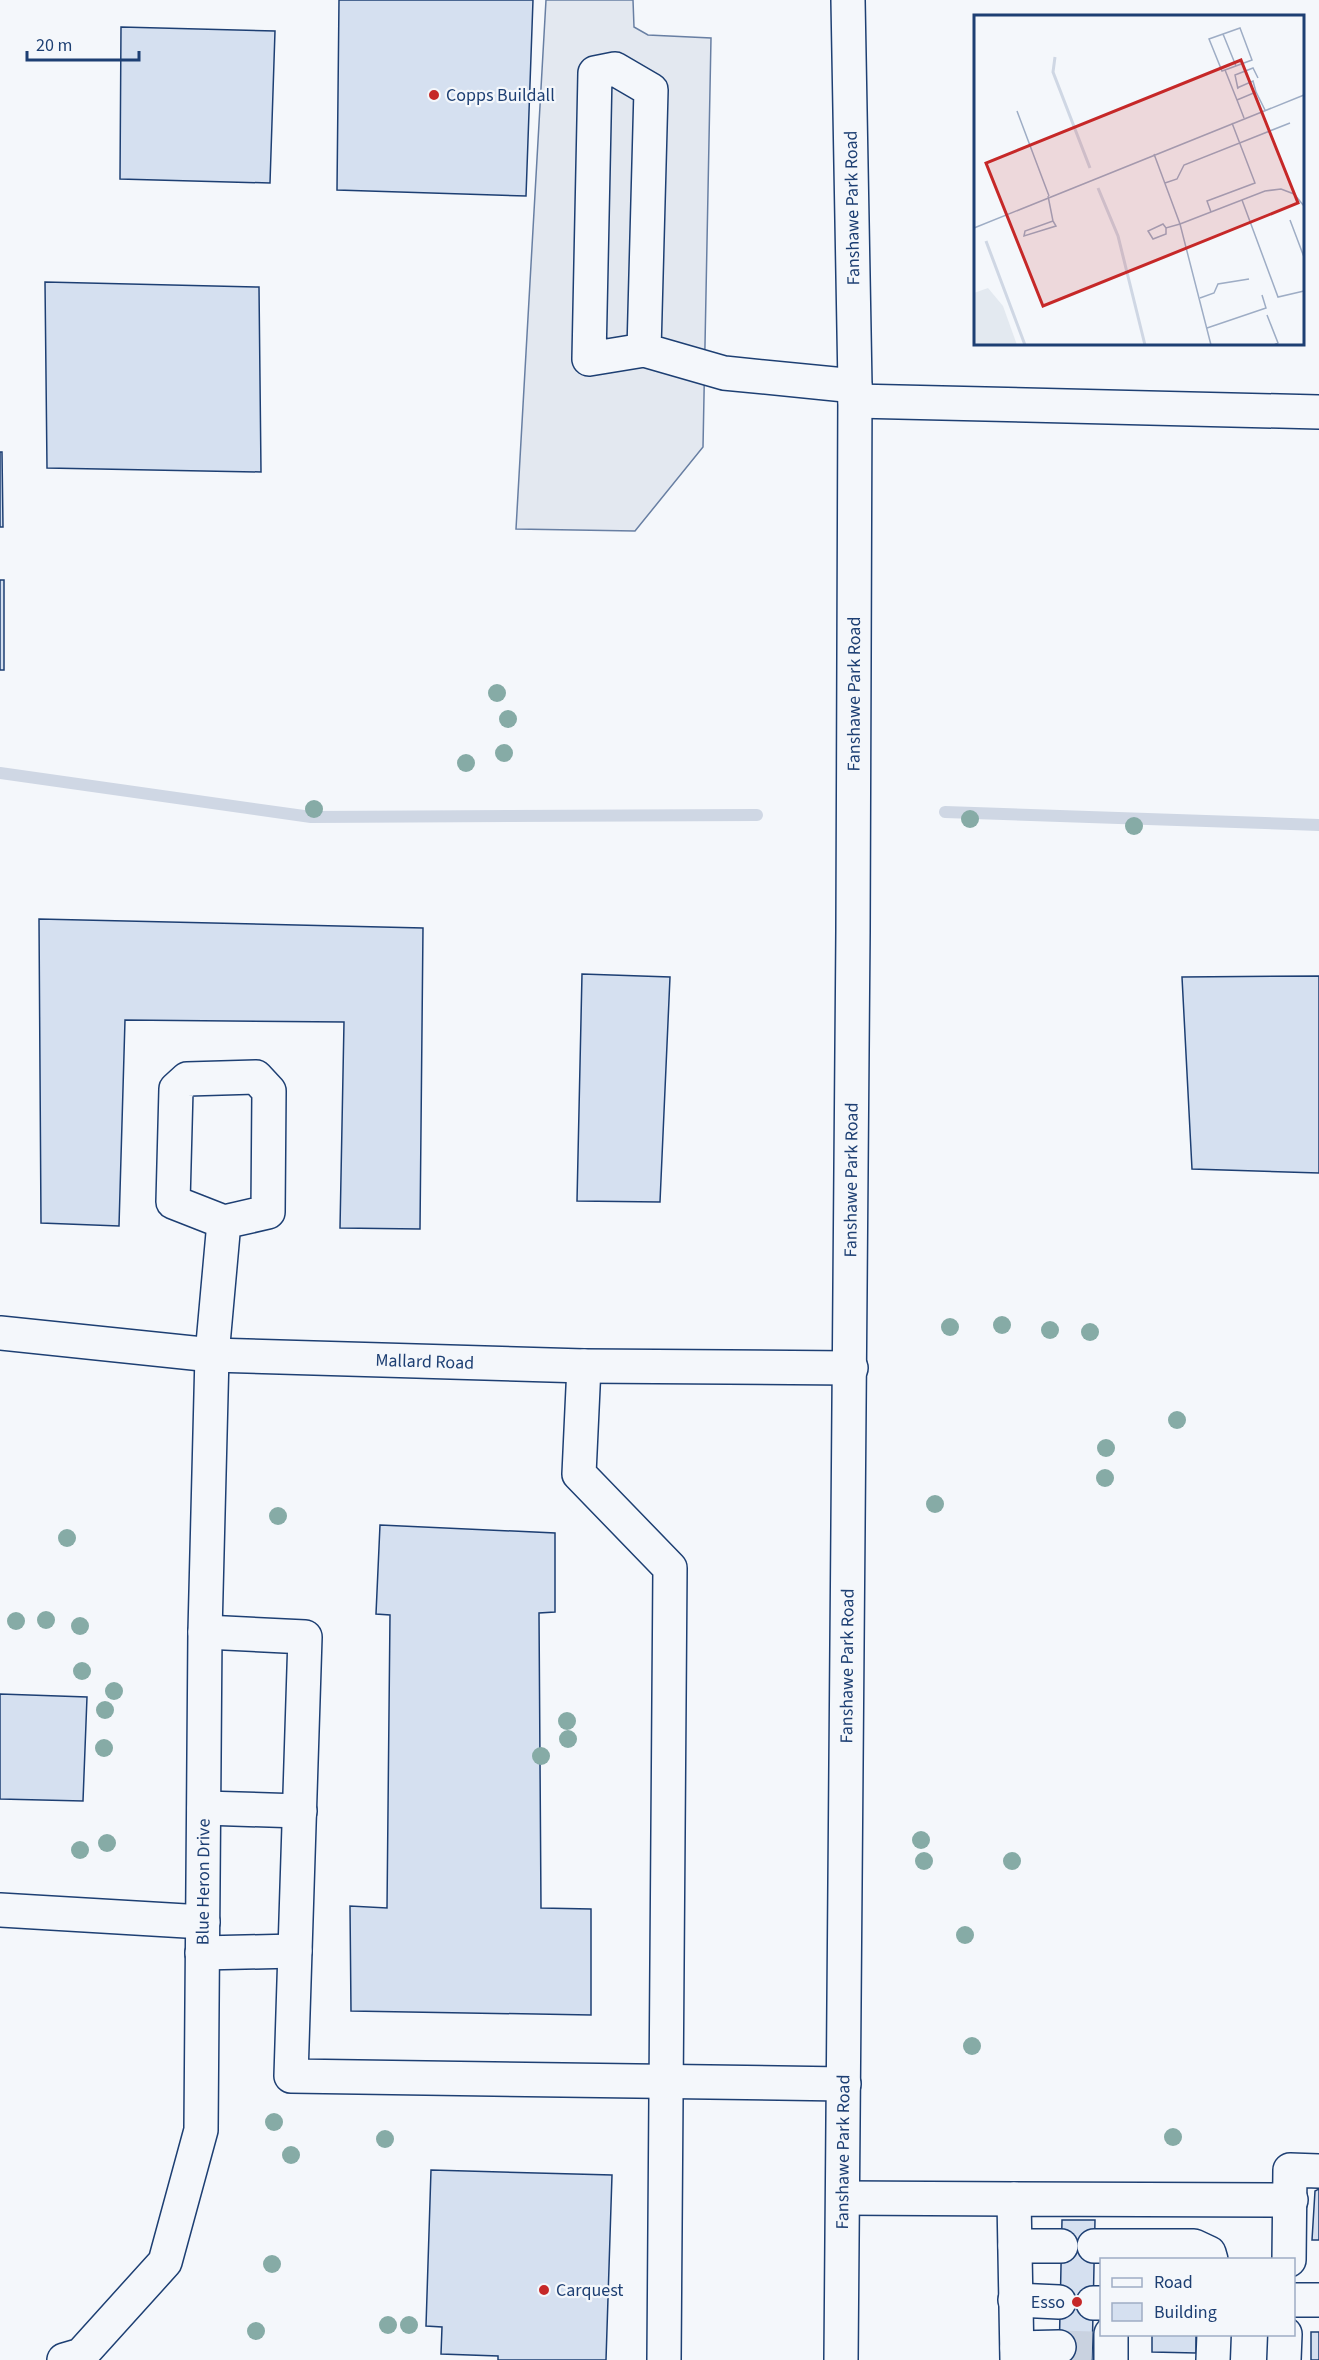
<svg xmlns="http://www.w3.org/2000/svg" width="1319" height="2360" font-family="'Source Sans 3',sans-serif">
<style>
.parking{fill:#e3e8f0;stroke:#687fa3;stroke-width:1.5}
.lines{fill:none;stroke-linecap:round;stroke-linejoin:round}
.stream{stroke:#cfd7e4;stroke-width:12}
.building{fill:#d5e0f0;stroke:#1d3f73;stroke-width:1.5}
.minor-tunnel{stroke:#c9d2e0;stroke-width:33;stroke-dasharray:33 16;stroke-linecap:butt}
.minor-casing{stroke:#1d3f73;stroke-width:36}
.major-casing{stroke:#1d3f73;stroke-width:36}
.minor{stroke:#f4f7fb;stroke-width:33}
.major{stroke:#f4f7fb;stroke-width:33}
.tree{fill:#86aba6}
.poi-dot{fill:#c62828;stroke:#f4f7fb;stroke-width:2}
.labels{text-anchor:middle;stroke-width:4.5;stroke-linejoin:round;paint-order:stroke}
.poi-label{font-size:18px;fill:#1d3f73;stroke:#f4f7fb;text-anchor:start}
.street-label{font-size:18px;fill:#1d3f73;stroke:#f4f7fb}
.inset-river{fill:none;stroke:#cfd7e4;stroke-width:3}
.inset-road{fill:none;stroke:#9eadc5;stroke-width:1.5}
.view{fill:#c62828;fill-opacity:0.15;stroke:#c62828;stroke-width:3}
.inset-edge{fill:none;stroke:#1d3f73;stroke-width:3}
</style>
<rect width="100%" height="100%" fill="#f4f7fb"/>
<path class="parking" d="M546,0H633L634,27L648,35L711,38L703,447L635,531L516,529Z"/>
<g class="lines">
<path class="stream" d="M0,773L311,817L757,815
M945,812L1319,825"/>
</g>
<path class="building" d="M339,0H533L526,196L337,190Z
M121,27L275,31L270,183L120,179Z
M45,282L259,287L261,472L47,468Z
M0,452H2L3,527H0Z
M0,580H4V670H0Z
M39,919L423,928L420,1229L340,1228L344,1022L125,1020L119,1226L41,1223Z
M582,974L670,977L660,1202L577,1201Z
M1319,976V1173L1192,1169L1182,977Z
M380,1525L555,1533V1612L539,1613L541,1908L591,1909V2015L351,2011L350,1906L387,1908L390,1615L376,1614Z
M0,1694L87,1697L83,1801L0,1799Z
M431,2170L612,2175L606,2360H498V2356L441,2354L442,2327L426,2326Z
M1319,2189V2240H1312L1315,2191Z
M1062,2220H1095L1092,2360H1059Z
M1311,2332H1319V2360H1311Z
M1152,2334H1196V2353L1152,2352Z"/>
<g class="lines">
<path class="minor-tunnel" d="M1059,2347L1092,2348"/>
<g class="minor-casing">
<g id="minor">
<path d="M644,350L589,359L595,73L615,69L651,90L644,350L724,373L855,386"/>
<path d="M855,401L1319,412"/>
<path id="s1" d="M0,1333L212,1355L584,1366L851,1368"/>
<path d="M584,1366L579,1474L670,1568L664,2360"/>
<path d="M205,1632L305,1637L291,2076L844,2084"/>
<path d="M204,1808L300,1811"/>
<path d="M0,1910L203,1922"/>
<path d="M202,1953L295,1951"/>
<path d="M844,2198L1014,2199"/>
<path d="M1015,2246H1061"/>
<path d="M1094,2246H1194L1209,2253L1211,2260"/>
<path d="M1289,2260L1290,2170L1319,2171"/>
<path d="M1015,2300L1059,2302"/>
<path d="M1294,2300H1319"/>
<path d="M1093,2303H1102"/>
<path d="M1111,2334V2360"/>
<path d="M1017,2348L1059,2347"/>
<path id="s2" d="M64,2360L81,2355L165,2262L201,2130L205,1632L212,1355L224,1222L268,1212L269,1091L256,1077L187,1079L176,1089L173,1202L224,1222"/>
<path d="M1017,2360L1014,2199L1291,2200"/>
<path d="M1213,2360L1214,2334"/>
<path d="M1284,2360L1285,2334"/>
</g>
</g>
<g class="major-casing">
<g id="major">
<path id="s3" d="M841,2360L853,931L855,386L848,0"/>
</g>
</g>
<use href="#minor" class="minor"/>
<use href="#major" class="major"/>
</g>
<g class="tree">
<circle cx="497" cy="693" r="9"/>
<circle cx="508" cy="719" r="9"/>
<circle cx="504" cy="753" r="9"/>
<circle cx="466" cy="763" r="9"/>
<circle cx="314" cy="809" r="9"/>
<circle cx="970" cy="819" r="9"/>
<circle cx="1134" cy="826" r="9"/>
<circle cx="1002" cy="1325" r="9"/>
<circle cx="950" cy="1327" r="9"/>
<circle cx="1050" cy="1330" r="9"/>
<circle cx="1090" cy="1332" r="9"/>
<circle cx="1177" cy="1420" r="9"/>
<circle cx="1106" cy="1448" r="9"/>
<circle cx="1105" cy="1478" r="9"/>
<circle cx="935" cy="1504" r="9"/>
<circle cx="278" cy="1516" r="9"/>
<circle cx="67" cy="1538" r="9"/>
<circle cx="46" cy="1620" r="9"/>
<circle cx="16" cy="1621" r="9"/>
<circle cx="80" cy="1626" r="9"/>
<circle cx="82" cy="1671" r="9"/>
<circle cx="114" cy="1691" r="9"/>
<circle cx="105" cy="1710" r="9"/>
<circle cx="567" cy="1721" r="9"/>
<circle cx="568" cy="1739" r="9"/>
<circle cx="104" cy="1748" r="9"/>
<circle cx="541" cy="1756" r="9"/>
<circle cx="921" cy="1840" r="9"/>
<circle cx="107" cy="1843" r="9"/>
<circle cx="80" cy="1850" r="9"/>
<circle cx="924" cy="1861" r="9"/>
<circle cx="1012" cy="1861" r="9"/>
<circle cx="965" cy="1935" r="9"/>
<circle cx="972" cy="2046" r="9"/>
<circle cx="274" cy="2122" r="9"/>
<circle cx="1173" cy="2137" r="9"/>
<circle cx="385" cy="2139" r="9"/>
<circle cx="291" cy="2155" r="9"/>
<circle cx="272" cy="2264" r="9"/>
<circle cx="388" cy="2325" r="9"/>
<circle cx="409" cy="2325" r="9"/>
<circle cx="256" cy="2331" r="9"/>
</g>
<g class="poi-dot">
<circle cx="434" cy="95" r="6"/>
<circle cx="544" cy="2290" r="6"/>
<circle cx="1077" cy="2302" r="6"/>
</g>
<g class="labels">
<g class="poi-label">
<text x="446" y="101">Copps Buildall</text>
<text x="556" y="2296">Carquest</text>
<text x="1065" y="2308" text-anchor="end">Esso</text>
</g>
<g class="street-label">
<text transform="translate(852 208) rotate(-91)" y="6">Fanshawe Park Road</text>
<text dy="6" stroke="none"><textPath href="#s3" startOffset="1666">Fanshawe Park Road</textPath></text>
<text dy="6" stroke="none"><textPath href="#s3" startOffset="1180">Fanshawe Park Road</textPath></text>
<text dy="6" stroke="none"><textPath href="#s1" startOffset="426">Mallard Road</textPath></text>
<text dy="6" stroke="none"><textPath href="#s3" startOffset="694">Fanshawe Park Road</textPath></text>
<text dy="6" stroke="none"><textPath href="#s2" startOffset="528">Blue Heron Drive</textPath></text>
<text dy="6" stroke="none"><textPath href="#s3" startOffset="208">Fanshawe Park Road</textPath></text>
</g>
</g>
<g transform="translate(974 15)">
<rect width="330" height="330" fill="#f4f7fb"/>
<path d="M14,273L29,291L43,330H0V278Z" fill="#e3e9f0"/>
<path class="inset-river" d="M81,42L79,57L116,153M124,173L144,221L171,330M12,226L51,330"/>
<path class="inset-road" d="M249,19L262,51M251,55L248,56L235,24L266,13L278,45L251,55L263,85L282,77L291,95M263,73L279,66L282,77M264,74L261,60L279,53L284,63M263,85L270,103M43,96L75,181M180,139L206,209L237,330M191,168L203,164L210,150L316,108M74,181L79,206L51,216L50,221L82,211L79,206M268,185L304,282L330,276M237,197L233,186L281,168L258,108M316,205L330,242M0,213L330,80M192,213V219L179,224L174,216L189,209L192,213L206,209L291,176L307,174L320,179L330,191M226,283L240,278L244,269L275,264M293,300L304,328L300,330M233,313L292,293L288,280"/>
<path class="view" d="M267,45L324,188L69,291L12,148Z"/>
<rect width="330" height="330" class="inset-edge"/>
</g>
<rect x="1100" y="2258" width="195" height="78" fill="#f4f7fb" stroke="#9eadc5" stroke-width="1.5"/>
<rect x="1112" y="2278" width="30" height="9" fill="#f4f7fb" stroke="#9eadc5" stroke-width="1.5"/>
<text x="1154" y="2288" font-size="18" fill="#1d3f73">Road</text>
<rect x="1112" y="2303" width="30" height="18" fill="#d5e0f0" stroke="#9eadc5" stroke-width="1.5"/>
<text x="1154" y="2318" font-size="18" fill="#1d3f73">Building</text>
<path d="M27 51v9h112v-9" fill="none" stroke="#1d3f73" stroke-width="3"/>
<text x="36" y="51" font-size="18" fill="#1d3f73" stroke="#f4f7fb" stroke-width="4.5" paint-order="stroke">20 m</text>
</svg>
